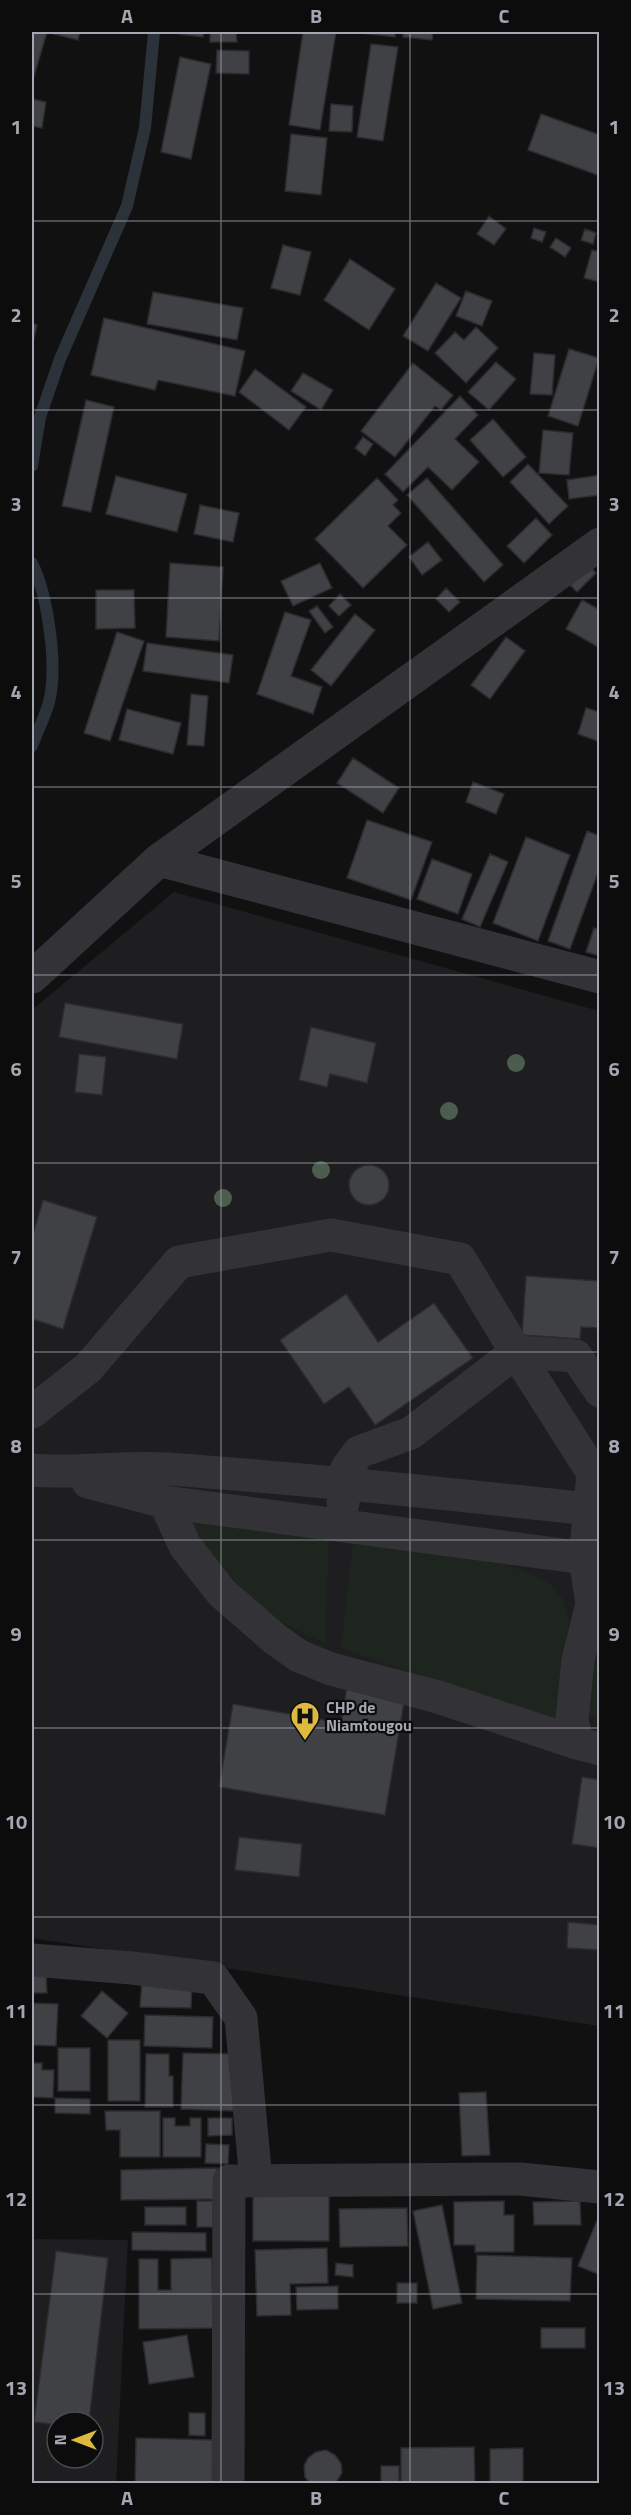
<svg xmlns="http://www.w3.org/2000/svg" width="631" height="2515" font-family="'Titillium Web',sans-serif">
<style>
.built{fill:#1e1d1f;fill-rule:evenodd}
.green{fill:#1e251f}
.lines{fill:none;stroke-linecap:round;stroke-linejoin:round}
.stream{stroke:#2c3239;stroke-width:12}
.building{fill:#404145;stroke:#2c2b2e;stroke-width:1.5}
.minor{stroke:#333337;stroke-width:33}
.tree{fill:#4c5d50}
.grid{fill:none;stroke:#a4a7b2;stroke-width:1.5;stroke-opacity:0.55}
.labels{text-anchor:middle;stroke-width:4.5;stroke-linejoin:round;paint-order:stroke}
.poi-label{font-size:16px;font-weight:bold;fill:#a4a7b2;stroke:#0c0c0d;text-anchor:start}
.neatline{fill:none;stroke:#a4a7b2;stroke-width:2}
.grid-label{font-size:20px;text-anchor:middle;font-weight:bold;fill:#a4a7b2}
</style>
<rect width="100%" height="100%" fill="#111112"/>
<path class="built" d="M174,892L599,1011V2026L32,1938V1010Z
M32,2239L128,2240L116,2483L32,2484ZM57,2422H93V2458H57Z"/>
<path class="green" d="M187,1520L329,1538L325,1643C305,1634 285,1626 267,1612C237,1588 207,1552 187,1520Z
M353,1542L489,1560L522,1570L549,1583L562,1598L569,1619L556,1723L341,1648Z
M599,1636V1720L588,1715V1677Z"/>
<g class="lines">
<path class="stream" d="M32,466L40,417L60,359L127,206L145,128L154,32
M32,563C48,596 58,666 49,702C45,717 37,732 32,746"/>
</g>
<path class="building" d="M32,32H47L32,83Z
M55,32H80L78,40L54,34Z
M179,32H204L203,37L179,34Z
M210,32H236L237,42H210Z
M303,32H336L320,130L289,125Z
M352,32H395V37Z
M403,32H433L432,40L403,37Z
M371,44L398,47L383,141L357,137Z
M217,50L249,51V74L216,73Z
M180,57L211,64L191,159L161,152Z
M32,99L46,102L42,128L32,126Z
M331,104L353,106L352,132L329,131Z
M541,114L600,135V176L528,150Z
M291,134L327,138L321,195L285,191Z
M489,216L506,229L494,245L477,234Z
M534,228L546,232L542,242L531,238Z
M585,229L596,233L593,244L581,240Z
M556,238L571,248L565,257L550,247Z
M283,245L311,252L300,295L271,288Z
M592,250L600,252V282L584,278Z
M350,259L395,289L369,330L324,300Z
M436,283L461,298L428,351L403,336Z
M466,291L492,301L482,326L456,316Z
M153,292L243,308L237,340L147,324Z
M104,318L245,351L235,396L158,380L155,390L91,375Z
M32,323L37,325L32,346Z
M476,327L498,348L466,383L435,353L455,332L464,340Z
M569,349L599,358L578,426L548,416Z
M534,353L555,355L552,395L530,394Z
M496,362L516,379L489,410L468,392Z
M413,363L453,395L441,410L435,406L395,457L361,431Z
M255,369L306,407L289,430L239,392Z
M303,373L333,390L321,410L291,391Z
M460,396L478,415L455,439L479,462L452,490L428,467L403,492L385,474Z
M86,400L114,407L91,512L62,506Z
M493,419L526,457L503,477L470,440Z
M543,430L573,433L569,475L539,473Z
M363,437L373,444L365,456L355,448Z
M528,464L568,506L549,524L510,482Z
M600,475V495L569,499L567,480Z
M116,476L187,494L177,532L106,514Z
M377,478L398,500L393,505L401,513L388,526L407,545L363,588L315,539Z
M427,478L503,565L484,582L407,495Z
M200,505L239,513L233,542L194,534Z
M536,518L552,535L524,563L507,546Z
M428,542L442,560L422,575L409,557Z
M584,561L596,573L577,592L565,580Z
M170,563L223,567L219,641L166,637Z
M320,563L332,588L293,606L281,581Z
M446,588L460,602L449,612L436,599Z
M96,590H134L135,628L96,629Z
M340,594L351,605L339,616L329,606Z
M582,600L600,610V648L566,629Z
M317,606L333,627L325,633L309,611Z
M285,612L311,620L291,676L322,687L313,714L257,694Z
M355,614L375,630L331,686L311,670Z
M117,632L144,641L110,741L84,733Z
M506,637L525,651L490,699L471,685Z
M147,643L233,655L229,683L143,671Z
M191,694L208,696L204,746L187,745Z
M586,708L600,712V742L578,734Z
M127,709L181,723L173,754L119,740Z
M353,758L399,788L383,813L337,783Z
M473,782L504,794L496,814L466,802Z
M367,820L432,842L411,900L347,878Z
M587,831L600,836V867L570,949L548,941Z
M526,837L570,855L538,941L493,923Z
M490,854L508,862L480,927L462,919Z
M432,859L472,874L458,914L417,899Z
M594,928L600,930V956L586,952Z
M65,1003L183,1024L177,1059L59,1037Z
M311,1027L376,1043L367,1083L330,1074L327,1087L299,1080Z
M79,1054L106,1057L102,1095L75,1092Z
M349 1185a20 20 0 1 1 40 0a20 20 0 1 1-40 0Z
M43,1200L97,1217L63,1329L32,1319V1237Z
M526,1276L600,1281V1328L581,1327L580,1339L522,1335Z
M346,1294L378,1342L434,1303L473,1358L375,1425L349,1387L324,1404L280,1340Z
M348,1681L406,1691L385,1815L219,1787L233,1704L341,1723Z
M582,1777L600,1780V1848L572,1844Z
M239,1837L302,1844L299,1877L235,1870Z
M568,1922L600,1925L598,1950L567,1948Z
M32,1974H46L47,1993H32Z
M142,1980L192,1982L191,2008L140,2007Z
M102,1991L128,2013L107,2038L81,2016Z
M32,2003L58,2004L56,2046L32,2045Z
M145,2015L213,2017L212,2048L144,2046Z
M108,2040H140V2101H108Z
M58,2048H90V2091H58Z
M183,2053L235,2054L234,2111L181,2109Z
M146,2054H169V2076H173V2107H145Z
M32,2063H42V2070H54L53,2098L32,2097Z
M486,2092L490,2155L462,2156L459,2093Z
M55,2098L90,2099V2114L55,2113Z
M105,2111H160V2157H120V2130H106Z
M163,2118H175V2126H190V2118H201V2157H163Z
M208,2118H232V2135L208,2136Z
M206,2144L229,2145L228,2164L205,2163Z
M217,2168V2199L121,2200V2170Z
M253,2195L329,2196V2241H253Z
M197,2201H213V2227H197Z
M504,2201V2215H514V2252H475V2245H454V2202Z
M580,2201L581,2225H534L533,2202Z
M442,2205L462,2303L433,2309L413,2211Z
M145,2207H186V2225H145Z
M407,2208L408,2246L340,2247L339,2209Z
M600,2213V2275L578,2266Z
M132,2232L206,2233V2251L132,2250Z
M327,2248L328,2283L290,2284L291,2315L257,2316L255,2250Z
M56,2251L108,2258L89,2422H57V2425L34,2422Z
M477,2255L572,2258L570,2301L476,2299Z
M212,2258L213,2328L139,2329V2259H158V2290H171V2259Z
M336,2263L353,2265V2277L335,2275Z
M397,2283H417V2303H397Z
M338,2286V2309L297,2310L296,2287Z
M541,2328H585V2348H541Z
M187,2335L194,2377L149,2384L143,2342Z
M189,2413H205V2436L189,2435Z
M136,2438L215,2440L214,2484H135Z
M474,2447L475,2484H401V2448Z
M523,2448V2484H490V2449Z
M326,2450L335,2455L341,2463L342,2473L335,2484H310L305,2477L304,2466L308,2458L316,2452Z
M381,2466H399V2484H381Z"/>
<g class="lines">
<path class="minor" d="M159,860L600,977
M32,977L159,860L600,544
M32,1412L88,1368L179,1262L331,1235L460,1259L516,1352L593,1473L585,1558L592,1604L578,1660L572,1720L577,1743L600,1749
M32,1470C77,1474 122,1466 168,1469C309,1479 449,1494 589,1509
M88,1482L165,1502L585,1558
M165,1502L185,1546L222,1593L275,1639L299,1656L331,1669L438,1697L577,1743
M343,1503L347,1468L359,1452L411,1433L516,1352L576,1356L600,1391
M32,1960L132,1968L213,1978L241,2018L256,2181
M228,2484L229,2181L520,2179L600,2187"/>
</g>
<g class="tree">
<circle cx="516" cy="1063" r="9"/>
<circle cx="449" cy="1111" r="9"/>
<circle cx="321" cy="1170" r="9"/>
<circle cx="223" cy="1198" r="9"/>
</g>
<path class="grid" d="M221,32V2484M410,32V2484M32,221H600M32,410H600M32,598H600M32,787H600M32,975H600M32,1163H600M32,1352H600M32,1540H600M32,1728H600M32,1917H600M32,2105H600M32,2294H600"/>
<defs>
<g id="hospital-pin" transform="scale(1.5)"><path d="M0 17L-7.5 6A9.5 9.5 0 1 1 7.5 6Z" fill="#ddba3f" stroke="#0c0c0d"/><path d="M-5-5h3v3.5h4V-5h3V5h-3V1.5h-4V5h-3Z" fill="#111"/></g>
</defs>
<g fill-rule="evenodd">
<use href="#hospital-pin" x="305" y="1716"/>
</g>
<g class="labels">
<g class="poi-label">
<text x="326" y="1713">CHP de<tspan x="326" dy="18">Niamtougou</tspan></text>
</g>
</g>
<rect width="631" height="2515" fill="none" stroke="#0c0c0d" stroke-width="66"/>
<g transform="translate(75 2440) rotate(270)"><circle r="28" fill="#0c0c0d" stroke="#494a4f" stroke-width="1.5"/>
<path d="M0-4.5L10 22L0 15L-10 22Z" fill="#ddba3f"/>
<text y="-9" font-size="16" font-weight="bold" text-anchor="middle" fill="#a4a7b2">N</text>
</g>
<rect x="33" y="33" width="565" height="2449" class="neatline"/>
<g class="grid-label">
<text x="127" y="23">A</text>
<text x="316" y="23">B</text>
<text x="504" y="23">C</text>
<text x="16" y="134">1</text>
<text x="614" y="134">1</text>
<text x="16" y="322">2</text>
<text x="614" y="322">2</text>
<text x="16" y="511">3</text>
<text x="614" y="511">3</text>
<text x="16" y="699">4</text>
<text x="614" y="699">4</text>
<text x="16" y="888">5</text>
<text x="614" y="888">5</text>
<text x="16" y="1076">6</text>
<text x="614" y="1076">6</text>
<text x="16" y="1264">7</text>
<text x="614" y="1264">7</text>
<text x="16" y="1453">8</text>
<text x="614" y="1453">8</text>
<text x="16" y="1641">9</text>
<text x="614" y="1641">9</text>
<text x="16" y="1829">10</text>
<text x="614" y="1829">10</text>
<text x="16" y="2018">11</text>
<text x="614" y="2018">11</text>
<text x="16" y="2206">12</text>
<text x="614" y="2206">12</text>
<text x="16" y="2395">13</text>
<text x="614" y="2395">13</text>
<text x="127" y="2505">A</text>
<text x="316" y="2505">B</text>
<text x="504" y="2505">C</text>
</g>
</svg>
